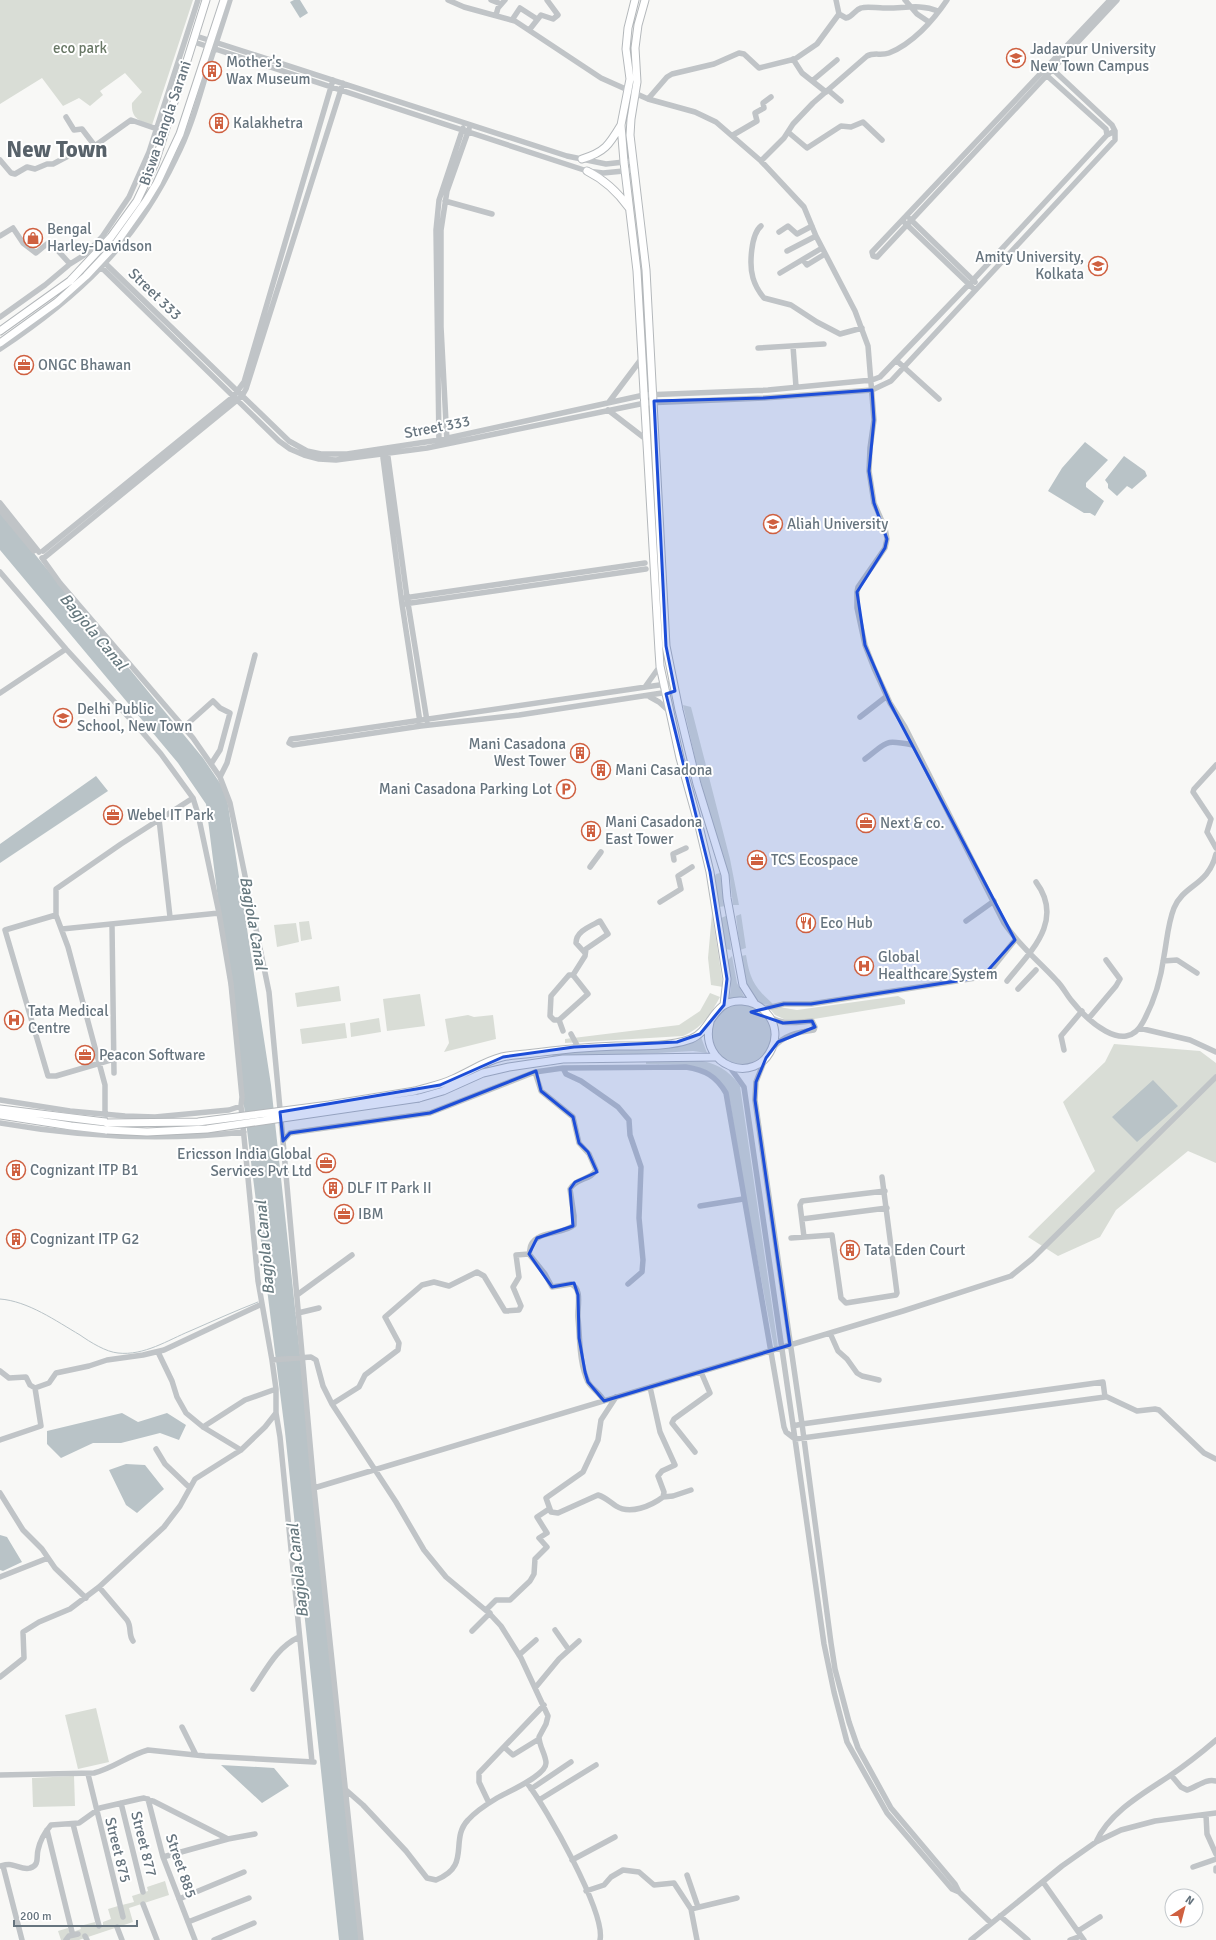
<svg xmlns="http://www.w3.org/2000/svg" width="1216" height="1940" font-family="Signika,sans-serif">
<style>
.green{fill:#d9ddd6}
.water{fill:#b9c3c7}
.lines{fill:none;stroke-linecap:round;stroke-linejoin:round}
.stream{stroke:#b9c3c7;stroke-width:1}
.major-casing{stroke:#b4b8bb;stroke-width:9}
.minor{stroke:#c0c4c7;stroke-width:5.5}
.major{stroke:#fff;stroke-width:7}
.major-bridge-casing{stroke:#b4b8bb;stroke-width:9;stroke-linecap:butt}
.major-bridge{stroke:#fff;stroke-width:7}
.marked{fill:#1d4ed8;fill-opacity:0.2;stroke:#1d4ed8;stroke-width:3;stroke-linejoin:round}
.labels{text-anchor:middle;stroke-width:4;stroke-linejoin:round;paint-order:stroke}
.park-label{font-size:15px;fill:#687765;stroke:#fff}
.poi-label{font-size:15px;fill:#66747e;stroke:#fff;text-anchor:start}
.street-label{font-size:15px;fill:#66747e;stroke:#fff}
.water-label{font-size:16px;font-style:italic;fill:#67797f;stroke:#fff}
.town-label{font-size:23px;font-weight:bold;fill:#58626a;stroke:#fff}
</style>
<rect width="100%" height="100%" fill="#f8f8f6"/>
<path class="green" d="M0,0H193L152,125C139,121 131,118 132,103L142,92L125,73L100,91L103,95L90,106L79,98L63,106L42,78L0,104Z
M683,705L691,707L730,859L739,905H733L730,879L701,784Z
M720,873L726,906L719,907L714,878L716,874Z
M712,913L723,985V987L711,985L708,958Z
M741,914L746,948L740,950L736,916Z
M728,915L731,950L725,949L721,918Z
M309,921L312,939L301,941L299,922Z
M296,923L299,942L277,947L274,925Z
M746,955C750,979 754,987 773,1004C748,1011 744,972 741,956Z
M732,956L737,983L745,998L729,1000L731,988L727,961Z
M339,986L341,1001L297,1007L295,993Z
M710,993L720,997C711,1014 701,1029 683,1036L565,1043V1039L679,1025L700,1011Z
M420,994L425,1026L387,1031L383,999Z
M898,996L905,1000V1004L808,1020H786L775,1015L770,1009L779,1007L797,1010Z
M710 1035a31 31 0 1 1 62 0a31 31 0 1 1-62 0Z
M468,1015L474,1017L493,1015L496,1039L444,1052L449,1043L445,1019Z
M379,1018L381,1032L351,1037L350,1023Z
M345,1023L347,1038L302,1044L300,1029Z
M701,1037L707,1053L693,1051L553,1059L552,1053L690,1043Z
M1114,1044L1200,1051L1216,1063V1163L1188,1151L1116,1210L1100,1237L1058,1256L1028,1237L1095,1171L1063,1102L1105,1062Z
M696,1060C715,1062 729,1070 740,1086L778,1347H774L744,1188L730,1102C717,1059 683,1065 646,1064V1061Z
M96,1708L109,1762L78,1769L65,1715Z
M74,1776L75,1806L33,1807L32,1778Z
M165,1881L169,1895L129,1908L133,1922L79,1940H61L58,1931L68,1928L70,1933L81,1929L80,1926L95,1922L96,1927L103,1925V1922L111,1919L108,1909L118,1906L125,1916L122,1905L134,1902L132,1896L148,1891L147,1887Z"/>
<path class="water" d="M294,0H300L308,13L300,18L290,2Z
M1085,442L1108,460L1086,483V487L1104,501L1095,516L1090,513H1084L1048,491L1062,468Z
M1124,456L1145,471L1147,476L1132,489L1127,486L1117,496L1108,488V484L1105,480Z
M0,512L203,758L226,792L271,1085L363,1940H339L285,1432L206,804L178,763L0,550Z
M96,776L108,791L0,863V844Z
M1153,1080L1178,1106L1137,1142L1112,1117Z
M122,1413L138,1422L167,1413L186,1425L179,1440L160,1433L121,1443H93L61,1458L47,1444V1431Z
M126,1464L145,1465L164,1489L137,1513L126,1505L109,1470Z
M0,1535L7,1537L22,1562L3,1571L0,1570Z
M221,1765L274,1768L289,1786L262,1803Z"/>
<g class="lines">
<path class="stream" d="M0,1299C28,1301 56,1321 80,1335C90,1342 106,1352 118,1353C144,1356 168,1340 190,1331C213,1321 235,1311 258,1302"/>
<g class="major-casing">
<path id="major" d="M635,0L628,28L626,49L630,79L621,125L624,162L637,271L659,651L660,666L680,758L699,826L710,872L727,979L724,1005
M645,0L638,25L635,48L637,82L631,119L630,135L646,270L666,646L679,710L697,784L725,875L727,898L743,985L755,1004
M582,159C605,152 609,145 621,125
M587,171C605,180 617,191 629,208
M0,331L70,281L111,237L137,201L155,163L206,0
M0,343L57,302L86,276L114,246L146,201L157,183L180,134L224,0
M415,1091C428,1087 441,1085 453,1079C469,1072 485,1061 502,1057C510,1055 518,1055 526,1054C557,1050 586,1047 616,1046C640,1046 669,1047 691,1039C713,1030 712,999 742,1001C765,1002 782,1026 772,1048C756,1086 698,1067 710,1022
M419,1098L443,1091L483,1073L509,1067L563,1059L715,1057
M0,1109L105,1122
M0,1115L71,1126L107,1130"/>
</g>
<path class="minor" d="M448,0L464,7L515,21L601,78L648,99L695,112L716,122L761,161L804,207L816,236L855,311L868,346L874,420L870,448L869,471L874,503L885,528L887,539L885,548L858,587L857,592V608L865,645L874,668L890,703L905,727L1004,923C1021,948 1037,959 1057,981C1063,987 1066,994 1071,1000C1086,1019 1125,1057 1143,1022C1154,1002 1161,978 1164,956C1167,940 1168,923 1174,908C1184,884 1208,886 1216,854
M491,0L501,4
M836,0L839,14L846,18C853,17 854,10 861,8C867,6 876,8 883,8C902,9 919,3 938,11
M905,0L917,14L929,22
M1110,0L872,252L873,256L877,257L1117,0
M496,15L498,8L505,0
M512,20L520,8L537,19
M530,29L541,15L553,19L558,15L547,0
M196,36L567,156L606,164L633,161
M194,42L587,171L603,173L634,170
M793,59L802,73L826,92
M1044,73L1106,129L1107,135
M812,81L837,60
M828,90L841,101
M648,99L667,77L672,74L714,64L739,53L744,54L759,68L795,59L817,44L839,14
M66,117L74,130L82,129L95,146
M788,132L807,148L841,126L851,127L863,122L882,140
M733,135L757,121L755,113L764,108L763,103L771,97
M0,160L11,173L15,174L27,167L35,169L47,164H53L72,154L89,150L131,120L157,129
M761,161L784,138L793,124L813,103L867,56C874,52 881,56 889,53C912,44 933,21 947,0
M445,201L492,214
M910,219L975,282
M905,223L975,290
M761,226C751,234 749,265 753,278C755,285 759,292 764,298L791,305L817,322L840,334L862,328
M779,232L788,226L797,234L812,226
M0,236L13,228L23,243L36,253L48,243H51L70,264
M787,251L816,236
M803,260L807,265L825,254
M106,264L289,441L307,451L321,454H347L439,440L644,395L768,390L872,380L880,377L973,280L1107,135L1115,131
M102,268L279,441L290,449L304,455L319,459L336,460L427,448L645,403L764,398L872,390L891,381L1115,140V131L1112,125L1048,65
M780,273L822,248
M0,317L45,285L70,264L86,254L102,237L129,197L149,152L198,0
M793,346L796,387
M758,348L824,344
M0,349C78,297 135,244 176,158C189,133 197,105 205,78C213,52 222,26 230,0
M897,361L939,399
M609,402L642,358
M608,410L647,440
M447,442L441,327V230L447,191L469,129
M439,443L436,230L439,200L463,128
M383,449V458L402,604L420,722
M384,454L388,457L407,597L427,721
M0,503L39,552
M0,510L34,551
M43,551L233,397L244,382L333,80
M45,557L242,396L246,389L343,83
M42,558L60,583L193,738L220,777L230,803L269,992L283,1141
M0,572L66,649L143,733L161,754L193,798L198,814L219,913L231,984L242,1097L241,1106L229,1110L155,1117L125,1116L70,1111L0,1100
M404,598L645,563
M404,604L646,569
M673,683L299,738L291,739L289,743L293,745L421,726L519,715L675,691
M645,687L660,666
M0,693L66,649
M650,697L659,702L670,712
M860,717L887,696
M184,727L213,701L220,708L230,713L220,750L211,764
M865,759C888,742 883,739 913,745
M1216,765L1194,789L1193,792L1211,819L1207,832L1216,848
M220,777L227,763L255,655
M159,819L170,917
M674,860L673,854L686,848
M590,867L601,852
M660,902L681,889L678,876L692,867
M56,915L5,930L48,1076H56L114,1059
M966,921L994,901
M112,925L114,1073
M62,929L219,913
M1163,961L1177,960L1197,973
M1007,981C1030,952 1065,921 1036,882
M1018,989L1036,970
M763,1009L784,1004H811L982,977L991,970L1015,940
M769,1016C782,1026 797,1022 812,1021L815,1027L814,1030C798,1032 784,1035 773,1048
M1089,1018L1116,986L1120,979L1106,960
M559,1020H554L550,1016L551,996L569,975H573
M1139,1028L1190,1040L1216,1052
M563,1031L559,1020L588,994L573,975L585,956L586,949L608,934L600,921C591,926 576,931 576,943L585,953
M571,1034L578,1047
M1064,1050L1061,1036L1082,1011
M729,1066L744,1087L795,1439L1105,1397L1103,1382L802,1424L755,1100L756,1082L765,1059
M563,1068L566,1074L581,1081L618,1107L629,1120L630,1135L641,1167L639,1218L643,1260L642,1272L628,1284
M241,1106L258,1281L272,1360L276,1389V1413L280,1437L312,1762
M105,1117V1085L68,947L56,915V889L121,844L193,798
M0,1123C80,1137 163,1141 244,1132
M700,1206L743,1199
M802,1219L887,1208
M804,1237L800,1205L802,1201L885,1191
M791,1238L832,1235L841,1298L846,1303L896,1295L897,1293L882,1177
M529,1254L545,1274L552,1287L571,1284C583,1289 577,1307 578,1318C580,1338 579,1363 588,1382C592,1389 600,1393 604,1401
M297,1295L352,1255
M298,1313L319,1308
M830,1333L838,1351L847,1359L857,1373L862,1376L879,1380
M158,1352L172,1381L177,1397L186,1413L203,1427L241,1450
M272,1360L311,1357L316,1360L323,1386L332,1404L396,1502L424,1550L446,1577L489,1613L501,1626L521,1658L548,1716L546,1724L539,1737C539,1746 546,1755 546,1763C546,1776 507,1792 497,1798C487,1804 476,1811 468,1820C449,1840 472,1866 436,1880L427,1878L406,1851L363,1805L346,1790
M0,1371L9,1378L26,1377L30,1385L35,1388L49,1383L56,1373L89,1366L107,1360L143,1355L164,1350L262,1304
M1105,1396L1137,1411L1155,1409L1159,1410L1204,1453L1216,1459
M616,1397L601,1420L598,1440L583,1472L546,1498L551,1512L558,1513L598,1495C605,1497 610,1502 616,1506C630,1515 651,1506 663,1497L664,1492L658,1476L662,1471L675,1465L660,1432L650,1387
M332,1404L359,1387L365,1375L398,1350L399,1343L385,1317L422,1285L434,1282L449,1286L477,1272L484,1276L505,1311L519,1310L521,1306L513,1287L519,1277L516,1255L529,1254C530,1251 530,1247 531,1245C538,1230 563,1235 574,1225V1216L570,1189C576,1178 591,1180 596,1170L589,1154L579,1143L573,1117L541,1091L535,1072
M793,1426L802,1424L831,1643L835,1669L849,1722L858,1748L891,1808L955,1884L959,1892
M203,1427L245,1400L276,1389
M0,1440L41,1426L35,1388
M156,1449L165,1464L190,1488
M695,1452L672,1423L674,1419L710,1393L701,1372
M314,1488L903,1311L1011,1276L1032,1259L1216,1077
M0,1493L23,1530L42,1549L55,1568L86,1598
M663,1497L673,1496L691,1490
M0,1577L48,1558
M99,1587L127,1620C132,1627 128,1634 133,1641
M486,1610L496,1600H510L530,1581L534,1574L535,1559L547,1547L539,1538L547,1533L537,1517L549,1509
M555,1630L569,1650
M472,1631L490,1613
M519,1655L536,1640
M0,1677L24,1658L23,1632L39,1622L70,1609L99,1587L164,1527L180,1506L195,1479L241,1450L265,1427L276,1413
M535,1688L559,1659L579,1641
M253,1689C266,1670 277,1647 299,1637
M182,1727L196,1755
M504,1747L513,1755L539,1739
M88,1774L123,1917
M0,1775L94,1773C114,1768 129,1755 148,1750L205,1756L314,1762
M1171,1775L1181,1787L1187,1790C1197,1787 1206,1778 1216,1781
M527,1783C546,1807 606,1913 600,1940
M531,1789L571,1762
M148,1799L163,1857L195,1940
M539,1800L596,1765
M121,1803L143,1892
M489,1803L479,1782V1773L544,1705
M1206,1815L1207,1834L1216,1854
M73,1824L99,1926
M47,1830L72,1932
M1096,1842C1109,1813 1142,1794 1168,1777C1184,1766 1201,1753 1216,1740
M163,1857L228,1839
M572,1860L615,1837
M0,1866C4,1865 9,1864 12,1865C18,1866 24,1870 30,1868C40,1865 36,1857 38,1850C40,1840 45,1832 51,1825L79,1823L100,1808L139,1799L144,1798L153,1801L228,1839L255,1834
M3,1866L22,1940
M1193,1867L1216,1859
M1216,1868V1871
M687,1875L698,1907
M1043,1882L1084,1940
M586,1891L604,1885L611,1877L623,1870L639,1872L654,1885L674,1883L691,1909
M179,1899L244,1872
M143,1904L157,1940
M1000,1916L1028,1940
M188,1922L249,1898
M117,1927L122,1940
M1078,1931L1100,1917
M85,1936L87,1940
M66,1940L69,1936L78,1934
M214,1940L254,1923
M361,1940L314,1488L283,1141L290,1133L430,1113L535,1072L563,1068L686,1067C705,1070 716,1076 726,1093L784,1427L786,1432L795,1439L824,1644L834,1692L847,1742L887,1813L952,1889L959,1892L991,1923
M697,1940L691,1909L737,1898
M971,1940L1062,1866L1096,1842L1121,1830L1155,1821L1216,1813
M1070,1940L1081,1936"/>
<use href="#major" class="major"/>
<g class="major-bridge-casing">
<path id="major-bridge" d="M107,1123L198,1122L329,1105L415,1091
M107,1130L147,1132L207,1129L419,1098"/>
</g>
<use href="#major-bridge" class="major-bridge"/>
</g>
<path class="marked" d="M872,390L874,420L869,471L874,503L887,539L885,548L857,592L865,645L890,703L1015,940L982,977L811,1004H784L751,1012L783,1023L812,1021L815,1027L778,1042L766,1058L756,1082L755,1100L790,1345L604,1401L588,1382L585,1372L579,1338L578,1295L574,1283L552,1287L529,1254L537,1238L573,1226L570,1189L575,1182L597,1172L588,1152L579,1143L573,1117L541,1091L536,1071L430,1113L290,1133L283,1141L280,1112L440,1085L503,1057L574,1047L677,1042L700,1034L724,1005L727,979L710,872L666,694L675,691L666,646L654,401L764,398Z"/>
<defs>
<g id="university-ring" transform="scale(1)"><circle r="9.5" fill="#fff" stroke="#cf6040" stroke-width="1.5"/><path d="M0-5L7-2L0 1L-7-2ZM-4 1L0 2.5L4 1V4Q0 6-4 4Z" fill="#cf6040"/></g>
<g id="building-ring" transform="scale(1)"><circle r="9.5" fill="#fff" stroke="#cf6040" stroke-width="1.5"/><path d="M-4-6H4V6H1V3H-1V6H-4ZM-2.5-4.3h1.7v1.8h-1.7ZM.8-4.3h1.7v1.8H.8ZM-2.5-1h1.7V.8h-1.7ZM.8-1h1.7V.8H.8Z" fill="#cf6040"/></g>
<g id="shop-ring" transform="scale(1)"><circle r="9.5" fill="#fff" stroke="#cf6040" stroke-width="1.5"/><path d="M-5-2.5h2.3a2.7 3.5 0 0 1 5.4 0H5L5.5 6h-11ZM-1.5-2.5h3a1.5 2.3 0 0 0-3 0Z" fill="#cf6040"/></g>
<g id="office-ring" transform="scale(1)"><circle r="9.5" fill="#fff" stroke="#cf6040" stroke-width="1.5"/><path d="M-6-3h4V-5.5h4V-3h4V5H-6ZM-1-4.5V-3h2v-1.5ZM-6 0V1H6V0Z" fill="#cf6040"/></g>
<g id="school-ring" transform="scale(1)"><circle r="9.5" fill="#fff" stroke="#cf6040" stroke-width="1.5"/><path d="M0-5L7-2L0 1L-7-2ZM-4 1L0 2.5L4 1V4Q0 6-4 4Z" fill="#cf6040"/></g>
<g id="parking-ring" transform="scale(1)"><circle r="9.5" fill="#fff" stroke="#cf6040" stroke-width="1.5"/><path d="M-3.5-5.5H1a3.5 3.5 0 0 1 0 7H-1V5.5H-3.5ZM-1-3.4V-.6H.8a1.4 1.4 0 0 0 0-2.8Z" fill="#cf6040"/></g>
<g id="restaurant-ring" transform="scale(1)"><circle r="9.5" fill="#fff" stroke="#cf6040" stroke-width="1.5"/><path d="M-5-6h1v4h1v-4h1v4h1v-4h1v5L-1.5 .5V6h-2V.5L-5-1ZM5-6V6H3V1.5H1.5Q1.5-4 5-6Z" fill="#cf6040"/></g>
<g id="hospital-ring" transform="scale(1)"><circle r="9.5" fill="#fff" stroke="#cf6040" stroke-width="1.5"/><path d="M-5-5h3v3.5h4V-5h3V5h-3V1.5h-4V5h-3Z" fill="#cf6040"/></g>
</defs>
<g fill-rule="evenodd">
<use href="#university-ring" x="1016" y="58"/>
<use href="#building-ring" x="212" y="71"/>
<use href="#building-ring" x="219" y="123"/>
<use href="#shop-ring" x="33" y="238"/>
<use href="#university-ring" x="1098" y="266"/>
<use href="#office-ring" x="24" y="365"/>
<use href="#university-ring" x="773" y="524"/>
<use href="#school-ring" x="63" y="718"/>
<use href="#building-ring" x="580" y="753"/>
<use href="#building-ring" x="601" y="770"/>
<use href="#parking-ring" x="566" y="789"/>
<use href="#office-ring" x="113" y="815"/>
<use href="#office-ring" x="866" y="823"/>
<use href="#building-ring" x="591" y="831"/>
<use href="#office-ring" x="757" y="860"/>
<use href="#restaurant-ring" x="806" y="923"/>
<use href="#hospital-ring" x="864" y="966"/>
<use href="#hospital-ring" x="14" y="1020"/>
<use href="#office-ring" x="85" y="1055"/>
<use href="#office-ring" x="326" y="1163"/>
<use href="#building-ring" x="16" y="1170"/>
<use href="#building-ring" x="333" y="1188"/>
<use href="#office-ring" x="344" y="1214"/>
<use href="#building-ring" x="16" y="1239"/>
<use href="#building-ring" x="850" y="1250"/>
</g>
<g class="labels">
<g class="park-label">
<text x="80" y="53">eco park</text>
</g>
<g class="poi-label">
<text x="1030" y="54">Jadavpur University<tspan x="1030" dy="17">New Town Campus</tspan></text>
<text x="226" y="67">Mother's<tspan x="226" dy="17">Wax Museum</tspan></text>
<text x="233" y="128">Kalakhetra</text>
<text x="47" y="234">Bengal<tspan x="47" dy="17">Harley-Davidson</tspan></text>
<text x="1084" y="262" text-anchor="end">Amity University,<tspan x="1084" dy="17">Kolkata</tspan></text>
<text x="38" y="370">ONGC Bhawan</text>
<text x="787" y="529">Aliah University</text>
<text x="77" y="714">Delhi Public<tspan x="77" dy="17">School, New Town</tspan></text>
<text x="566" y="749" text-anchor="end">Mani Casadona<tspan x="566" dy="17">West Tower</tspan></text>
<text x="615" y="775">Mani Casadona</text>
<text x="552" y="794" text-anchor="end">Mani Casadona Parking Lot</text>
<text x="127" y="820">Webel IT Park</text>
<text x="605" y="827">Mani Casadona<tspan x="605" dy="17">East Tower</tspan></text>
<text x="880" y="828">Next &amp; co.</text>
<text x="771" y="865">TCS Ecospace</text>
<text x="820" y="928">Eco Hub</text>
<text x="878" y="962">Global<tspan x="878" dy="17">Healthcare System</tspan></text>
<text x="28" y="1016">Tata Medical<tspan x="28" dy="17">Centre</tspan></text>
<text x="99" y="1060">Peacon Software</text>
<text x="312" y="1159" text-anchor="end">Ericsson India Global<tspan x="312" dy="17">Services Pvt Ltd</tspan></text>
<text x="30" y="1175">Cognizant ITP B1</text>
<text x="347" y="1193">DLF IT Park II</text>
<text x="358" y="1219">IBM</text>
<text x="30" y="1244">Cognizant ITP G2</text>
<text x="864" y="1255">Tata Eden Court</text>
</g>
<g class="street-label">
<text transform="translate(165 123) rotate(-71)" y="5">Biswa Bangla Sarani</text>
<text transform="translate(155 294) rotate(44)" y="5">Street 333</text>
<text transform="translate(437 427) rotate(-11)" y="5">Street 333</text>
<text transform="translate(144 1844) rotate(76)" y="5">Street 877</text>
<text transform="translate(118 1850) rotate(76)" y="5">Street 875</text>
<text transform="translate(181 1866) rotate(71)" y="5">Street 885</text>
</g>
<g class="water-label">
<text transform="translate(94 631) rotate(50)" y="6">Bagjola Canal</text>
<text transform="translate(254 923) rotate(80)" y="6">Bagjola Canal</text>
<text transform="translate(264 1248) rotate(-95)" y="6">Bagjola Canal</text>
<text transform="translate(297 1571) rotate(-96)" y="6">Bagjola Canal</text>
</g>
<g class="town-label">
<text x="57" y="157">New Town</text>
</g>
</g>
<g transform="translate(1184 1908) rotate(36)"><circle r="19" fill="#ffffff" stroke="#c2c7cb"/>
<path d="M0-3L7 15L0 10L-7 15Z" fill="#cf6040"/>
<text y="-6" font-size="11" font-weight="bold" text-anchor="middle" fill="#66747e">N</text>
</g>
<path d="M14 1920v6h123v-6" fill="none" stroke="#66747e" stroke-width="2"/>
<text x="20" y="1920" font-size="12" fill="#66747e" stroke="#ffffff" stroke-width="3" paint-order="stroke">200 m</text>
</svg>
